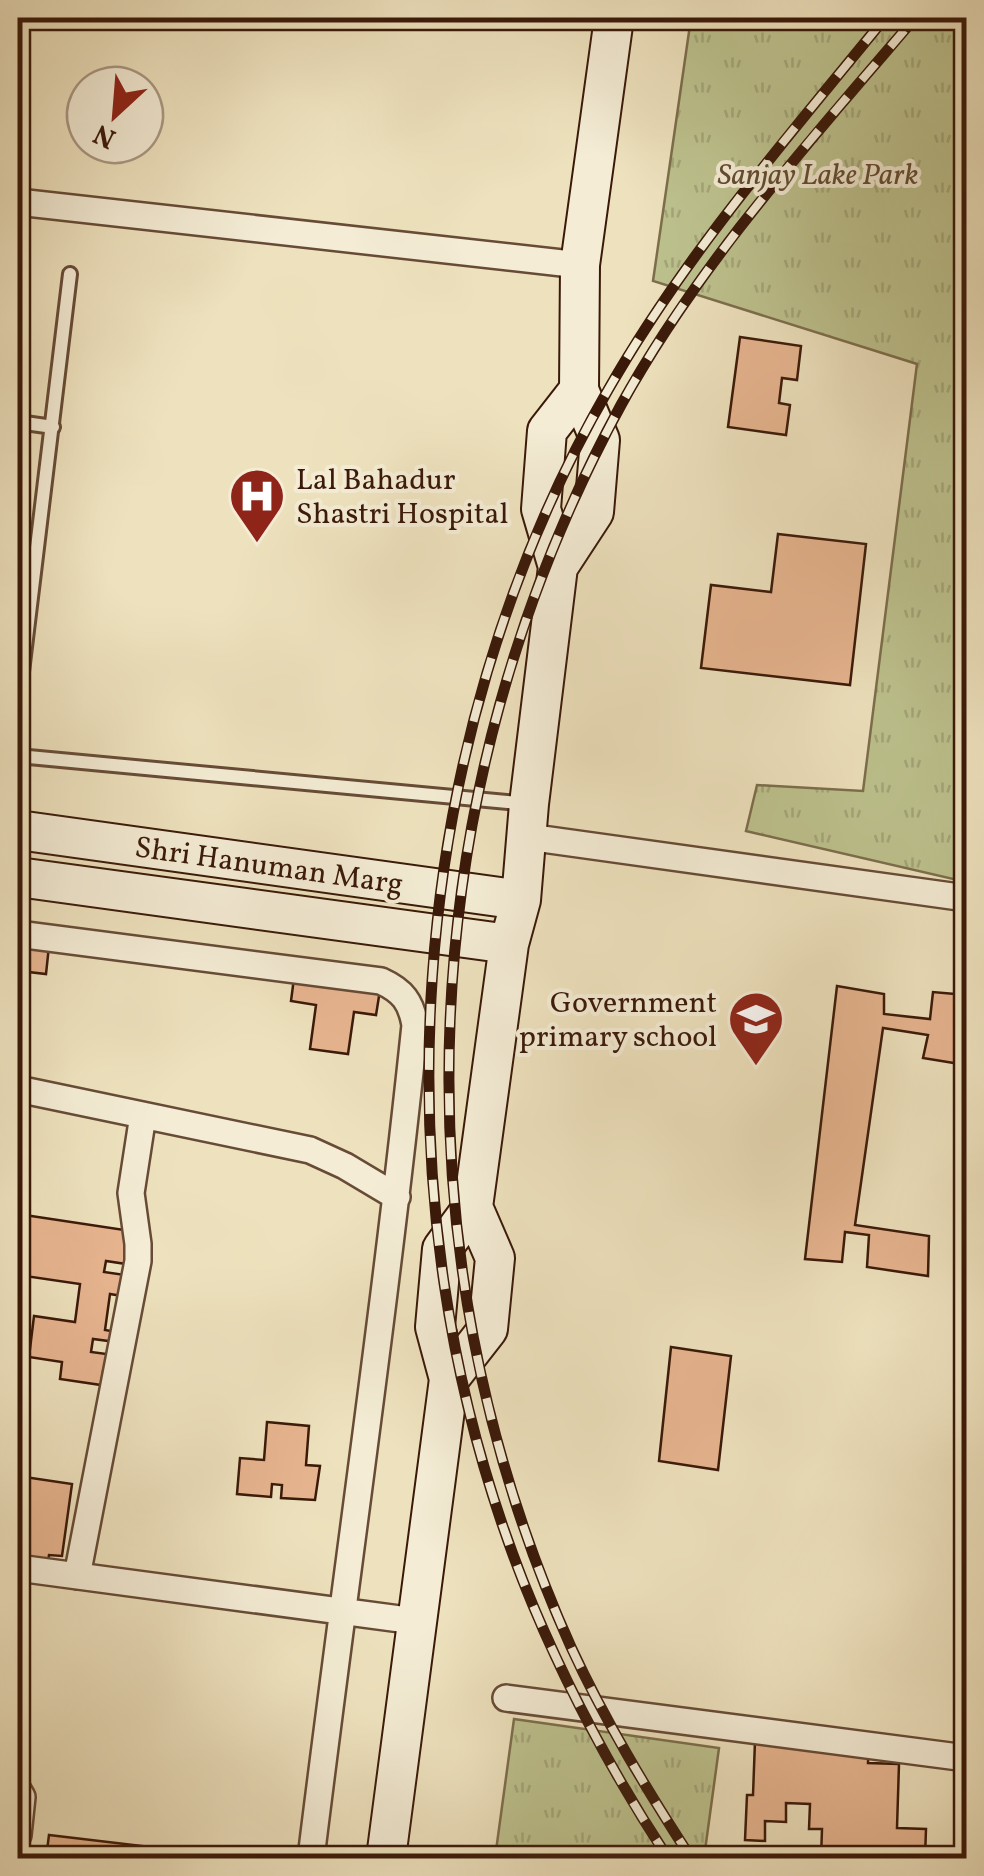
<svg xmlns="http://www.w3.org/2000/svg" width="984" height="1876" font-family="Vollkorn,serif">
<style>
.park{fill:url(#park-tufts);stroke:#7c6e4c;stroke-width:2.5}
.building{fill:#e7b590;stroke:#3a1909;stroke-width:2.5}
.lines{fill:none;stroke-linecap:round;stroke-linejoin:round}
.lane-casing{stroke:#674b36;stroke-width:18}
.street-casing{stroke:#674b36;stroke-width:30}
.secondary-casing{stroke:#3a1909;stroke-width:42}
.lane{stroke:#f4ecd5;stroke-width:12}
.street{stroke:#f4ecd5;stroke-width:25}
.secondary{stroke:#f4ecd5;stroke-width:38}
.rail-casing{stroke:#3a1909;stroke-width:11}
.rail{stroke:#f4ecd5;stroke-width:8;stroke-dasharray:22;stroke-linecap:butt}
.labels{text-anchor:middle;stroke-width:8;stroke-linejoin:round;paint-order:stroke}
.park-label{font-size:30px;font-style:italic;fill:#614c31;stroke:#f4ecd5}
.poi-label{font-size:30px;fill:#3a1909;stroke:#f4ecd5;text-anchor:start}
.street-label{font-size:30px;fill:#3a1909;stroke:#f4ecd5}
</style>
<defs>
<pattern id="park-tufts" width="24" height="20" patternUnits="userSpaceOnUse" patternTransform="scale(2.5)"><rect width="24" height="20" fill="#bdc28e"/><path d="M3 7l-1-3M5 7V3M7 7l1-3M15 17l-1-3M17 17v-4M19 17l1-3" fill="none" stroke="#a3a679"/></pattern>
</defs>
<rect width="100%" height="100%" fill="#eee2be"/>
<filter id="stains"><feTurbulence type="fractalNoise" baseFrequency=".002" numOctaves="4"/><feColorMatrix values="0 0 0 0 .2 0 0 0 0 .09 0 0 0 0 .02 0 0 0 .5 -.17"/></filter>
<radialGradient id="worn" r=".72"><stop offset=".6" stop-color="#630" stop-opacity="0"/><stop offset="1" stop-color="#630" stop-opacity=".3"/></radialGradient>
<path class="park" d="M691,18H966V882L746,831L757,785L863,791L917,364L653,281Z
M514,1719L719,1748L704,1858H495Z"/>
<path class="building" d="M740,337L801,346L797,380L782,378L779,403L790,405L786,435L728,427Z
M778,534L866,544L850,685L701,668L711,585L771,592Z
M18,943L49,946L46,974L28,972L25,1003L18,1002V977L21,978L23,960L18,959Z
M294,978L380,990L376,1015L354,1012L348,1054L310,1049L316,1005L291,1001Z
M837,986L884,994V1014L930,1019L933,992L966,995V1065L923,1058L928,1035L883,1028L855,1225L929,1236L928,1276L867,1267L869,1235L845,1232L842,1262L805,1259Z
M18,1214L131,1231L126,1264L106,1261L104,1272L125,1275L122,1296L110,1294L105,1330L117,1332L116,1342L93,1339L91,1352L114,1355L112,1374L103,1372L101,1385L60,1379L62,1362L29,1357L34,1316L75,1322L80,1284L18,1275Z
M671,1347L731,1356L718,1470L659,1461Z
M267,1422L309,1426L306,1465L320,1466L315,1500L281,1498L282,1485L272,1484L271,1497L237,1494L240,1458L264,1460Z
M18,1476L72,1484L62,1556L49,1555L48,1561L26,1558L28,1542L18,1540V1546Z
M755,1741L869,1745L868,1763L899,1764L897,1828L926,1829L925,1858H821L822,1829H809L810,1804L786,1803V1822L765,1821V1841L745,1840L747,1795H753Z
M49,1835L243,1858H46Z"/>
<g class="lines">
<g class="lane-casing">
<path id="lane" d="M18,422L53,427
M18,684L22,672L70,274
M18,756L528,804"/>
</g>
<g class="street-casing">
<path id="street" d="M18,202L580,265
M528,837L966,898
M18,934L381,981C403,991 411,1002 415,1025C386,1304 345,1581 311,1858
M18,1089L310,1150L345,1166L397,1197
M18,1568L415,1621
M77,1576L138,1261V1244L131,1193L143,1115
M506,1698L966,1758
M18,1790L22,1797L18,1835"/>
</g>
<g class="secondary-casing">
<path id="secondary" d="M558,567L594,512L600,440L579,390L580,265L614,18
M18,830L521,900
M18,877L509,944
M449,1379L488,1329L495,1258L473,1207
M386,1858L449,1379L435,1327L442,1249L473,1207L509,944L521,900L529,804L558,567L541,509L547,431L579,390"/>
</g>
<use href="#lane" class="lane"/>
<use href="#street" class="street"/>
<use href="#secondary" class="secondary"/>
<g class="rail-casing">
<path id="rail" d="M668,1858C611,1771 562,1679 523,1581C373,1200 403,745 608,390C685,255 787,138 885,18
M691,1858C647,1790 605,1721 571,1647C391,1247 412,789 621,405C700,262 810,141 915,18"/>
</g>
<use href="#rail" class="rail"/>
</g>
<defs>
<g id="hospital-pin" transform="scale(2.875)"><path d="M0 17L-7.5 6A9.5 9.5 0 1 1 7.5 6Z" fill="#8f2418" stroke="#f4ecd5"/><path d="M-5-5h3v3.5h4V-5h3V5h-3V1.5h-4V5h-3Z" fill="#fff"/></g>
<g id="school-pin" transform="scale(2.875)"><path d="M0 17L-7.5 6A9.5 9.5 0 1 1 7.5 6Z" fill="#8f2418" stroke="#f4ecd5"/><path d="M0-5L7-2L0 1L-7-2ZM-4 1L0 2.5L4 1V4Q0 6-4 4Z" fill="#fff"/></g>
</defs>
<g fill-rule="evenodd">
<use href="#hospital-pin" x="257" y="496"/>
<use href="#school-pin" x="756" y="1019"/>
</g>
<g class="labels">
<g class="park-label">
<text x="818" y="184">Sanjay Lake Park</text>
</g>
<g class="poi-label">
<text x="296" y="489">Lal Bahadur<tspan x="296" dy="34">Shastri Hospital</tspan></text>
<text x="717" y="1012" text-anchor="end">Government<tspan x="717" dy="34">primary school</tspan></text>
</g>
<g class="street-label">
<text transform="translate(269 865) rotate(8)" y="10">Shri Hanuman Marg</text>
</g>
</g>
<rect width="984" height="1876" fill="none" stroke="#eee2be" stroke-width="60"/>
<rect x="20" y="20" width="944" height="1836" fill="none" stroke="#3a1909" stroke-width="5"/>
<rect x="30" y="30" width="924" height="1816" fill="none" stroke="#3a1909" stroke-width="2.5"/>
<g transform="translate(115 115) rotate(206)"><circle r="48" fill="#f4ecd5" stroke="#aa9883" stroke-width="2.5"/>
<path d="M0-8L18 38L0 25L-18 38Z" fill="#8f2418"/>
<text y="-15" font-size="28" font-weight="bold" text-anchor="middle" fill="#3a1909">N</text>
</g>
<rect width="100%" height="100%" filter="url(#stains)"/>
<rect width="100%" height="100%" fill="url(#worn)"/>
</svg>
